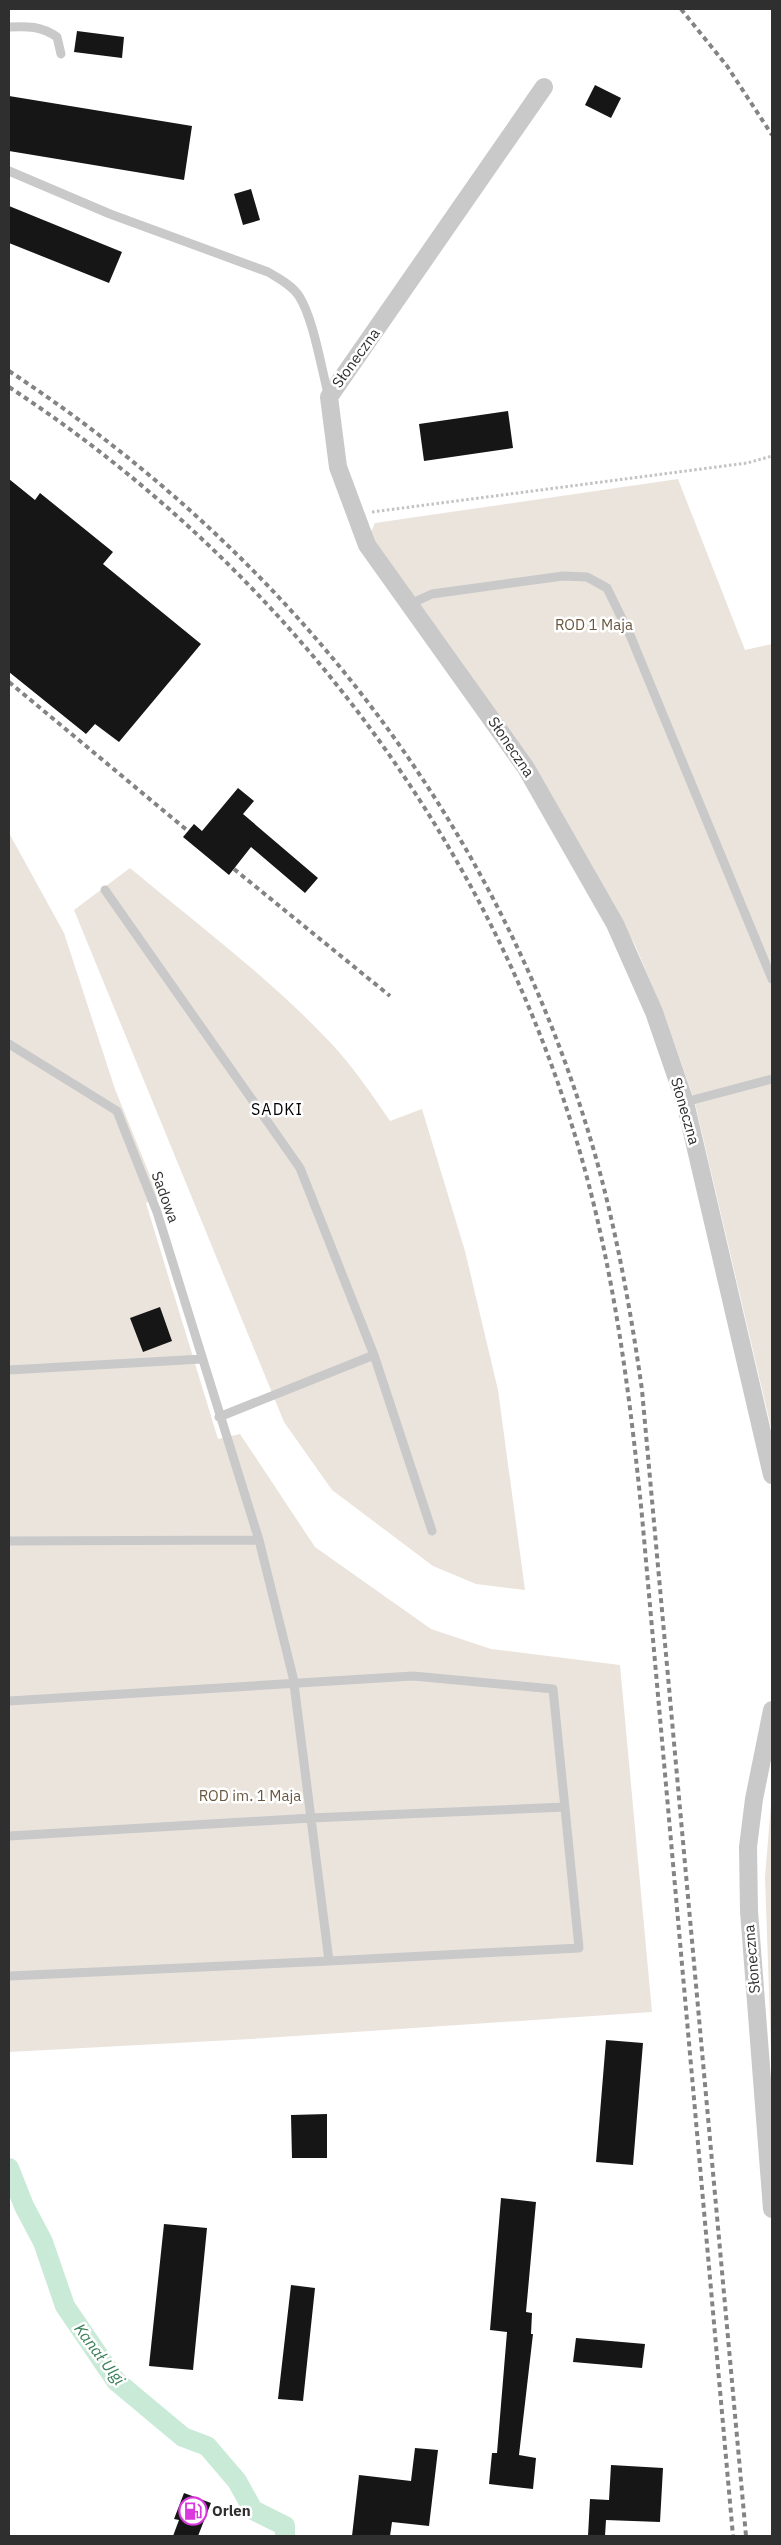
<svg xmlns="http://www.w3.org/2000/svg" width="781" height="2545" font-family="'IBM Plex Sans',sans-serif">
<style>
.green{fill:#ebe4dd}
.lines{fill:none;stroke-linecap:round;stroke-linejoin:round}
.canal{stroke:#caead8;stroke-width:20}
.building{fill:#161616}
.path{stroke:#c3c3c3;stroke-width:3;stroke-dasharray:2.5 2.5;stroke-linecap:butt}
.lane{stroke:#c9c9c9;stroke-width:9}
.street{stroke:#c9c9c9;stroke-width:18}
.rail{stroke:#848484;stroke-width:4;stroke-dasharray:5 4;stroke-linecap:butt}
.labels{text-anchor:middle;stroke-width:5;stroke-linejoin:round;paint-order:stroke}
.street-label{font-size:15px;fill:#2f2f2f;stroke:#fff}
.park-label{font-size:15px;fill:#69563e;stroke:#fff}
.poi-label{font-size:15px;font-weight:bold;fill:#2f2f2f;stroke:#fff;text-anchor:start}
.neighbourhood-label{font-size:16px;letter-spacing:1px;fill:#000;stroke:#fff}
.water-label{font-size:16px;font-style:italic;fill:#3b8159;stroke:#fff}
</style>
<rect width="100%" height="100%" fill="#fff"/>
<path class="green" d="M678,479L745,650L772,644V1432L694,1099L663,1011L635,945L523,751L369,536L375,523Z
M9,833L64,933L115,1089L159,1198L146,1203L218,1439L240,1434L315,1547L431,1629L491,1649L620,1665L652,2012L251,2039L9,2052Z
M130,868C197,924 268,977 328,1040C352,1065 371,1093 390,1121L422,1109L465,1251L498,1390L525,1590L476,1584L433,1566L332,1490L284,1422L74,910Z
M772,1792V2078L765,1877Z"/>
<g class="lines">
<path class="canal" d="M9,2168L24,2206L43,2242L65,2306L116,2381L183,2437L207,2446L237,2481L253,2510L285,2526V2536"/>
</g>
<path class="building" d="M77,31L124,37L122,58L74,52Z
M595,85L621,98L611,118L585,105Z
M9,96L192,126L184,180L9,151Z
M251,189L260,220L243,225L234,194Z
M9,206L122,252L109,283L9,243Z
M508,411L513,448L424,461L419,424Z
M9,479L35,500L40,493L113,552L103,564L201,644L119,742L95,724L86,734L9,672Z
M238,788L254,801L243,814L318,878L305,893L251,847L229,875L183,837L194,824L202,831Z
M160,1307L172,1341L143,1352L130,1318Z
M606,2040L643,2043L633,2165L596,2162Z
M327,2114V2158H292L291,2115Z
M501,2198L536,2202L526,2312L532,2313L531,2334H533L519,2455L536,2458L533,2489L489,2484L492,2453H497L507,2332L490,2330Z
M164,2224L207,2228L193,2370L149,2366Z
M291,2285L315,2288L303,2401L278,2399Z
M576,2338L645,2344L642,2368L573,2362Z
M415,2448L438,2450L429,2526L392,2522L390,2536H352L359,2475L411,2481Z
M611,2465L663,2468L660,2522L606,2520L605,2536H588L590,2499L609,2500Z
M184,2493L211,2503L198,2536H173L179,2520L174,2519Z"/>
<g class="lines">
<path class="path" d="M372,512L747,463L772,456"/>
<path class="lane" d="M9,27C28,26 41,26 57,37L61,54
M9,171L110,214L268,272C278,278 292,285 299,296C314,320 321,368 329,397
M410,604L432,594L563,576L587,577L607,588L630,635L772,979
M105,890L300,1168L374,1355L432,1531
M9,1044L117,1111L157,1212L259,1540L293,1677L294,1684L329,1961L579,1948L553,1689L413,1676L9,1701
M685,1102L772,1079
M9,1370L202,1359
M219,1417L374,1355
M9,1541L259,1540
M9,1836L311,1818L565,1807
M9,1976L329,1961"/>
<path class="street" d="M544,87L329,397L338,467L367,545L526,768L615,924L654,1012L685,1102L772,1475
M772,1710L754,1799L748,1847L749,1911L772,2209"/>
<path class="rail" d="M681,9L727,66L772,135
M9,371C294,559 502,826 596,1158C617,1234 631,1312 642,1390L746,2536
M9,387C285,568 494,843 583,1163C615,1278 630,1396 642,1516L733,2536
M9,682L188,831
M234,869L390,996"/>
</g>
<defs>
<g id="fuel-ring" transform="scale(1.4375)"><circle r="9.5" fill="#fff" stroke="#d939de" stroke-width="1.5"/><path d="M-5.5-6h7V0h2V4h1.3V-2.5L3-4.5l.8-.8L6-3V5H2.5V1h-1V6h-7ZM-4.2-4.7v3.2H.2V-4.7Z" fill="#d939de"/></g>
</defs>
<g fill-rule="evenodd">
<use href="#fuel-ring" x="193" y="2511"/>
</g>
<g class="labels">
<g class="street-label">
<text transform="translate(356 358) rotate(-54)" y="5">Słoneczna</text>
<text transform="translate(511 747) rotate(56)" y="5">Słoneczna</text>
<text transform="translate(685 1111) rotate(74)" y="5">Słoneczna</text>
<text transform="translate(165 1197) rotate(70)" y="5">Sadowa</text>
<text transform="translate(752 1959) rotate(-95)" y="5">Słoneczna</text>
</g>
<g class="park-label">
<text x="594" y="630">ROD 1 Maja</text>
<text x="250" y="1801">ROD im. 1 Maja</text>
</g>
<g class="poi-label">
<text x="212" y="2516">Orlen</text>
</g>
<g class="neighbourhood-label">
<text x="277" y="1115">SADKI</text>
</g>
<g class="water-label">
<text transform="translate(100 2354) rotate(53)" y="6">Kanał Ulgi</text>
</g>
</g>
<rect width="781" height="2545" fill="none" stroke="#2f2f2f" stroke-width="20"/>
</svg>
